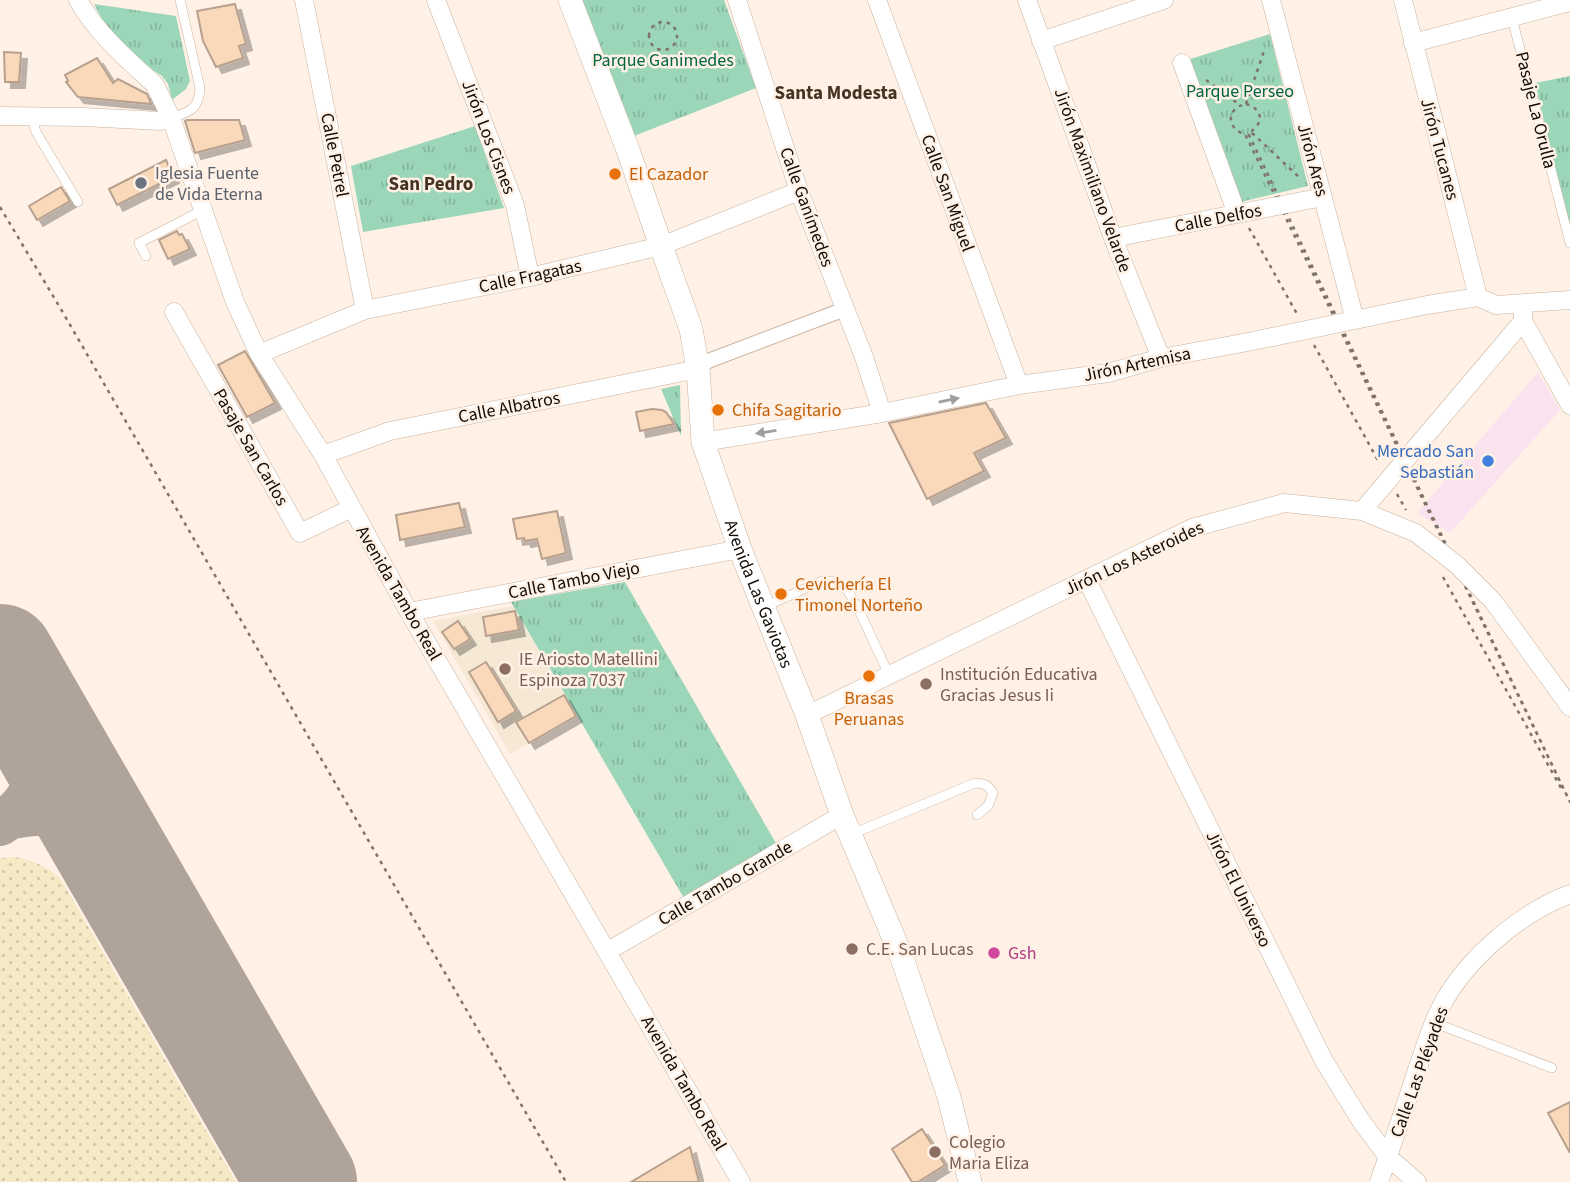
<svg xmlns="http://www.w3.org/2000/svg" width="1570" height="1182" font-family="'Source Sans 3',sans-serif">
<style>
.commercial{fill:#fae2ee}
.education{fill:#f5e8d4}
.sand{fill:url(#sand-dots)}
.park{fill:url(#park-tufts)}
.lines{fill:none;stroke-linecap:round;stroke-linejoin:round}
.taxiway{stroke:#b0a49a;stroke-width:44}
.runway{stroke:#b0a49a;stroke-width:110}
.building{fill:#fad9bb;stroke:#b7a18e;stroke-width:2;filter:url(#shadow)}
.service-casing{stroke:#c8b29e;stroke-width:10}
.pedestrian-casing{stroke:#c8b29e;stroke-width:16}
.minor-casing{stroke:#c8b29e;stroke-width:19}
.tertiary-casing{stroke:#c8b29e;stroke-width:24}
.path{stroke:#7e746b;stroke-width:2.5;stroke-dasharray:3.5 5;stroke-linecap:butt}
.service{stroke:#fff;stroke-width:9}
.pedestrian{stroke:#fff;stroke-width:14}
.minor{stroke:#fff;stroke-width:18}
.tertiary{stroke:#fff;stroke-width:23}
.oneway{fill:#a19e9b}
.food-dot{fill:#e8710a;stroke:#fff1e5;stroke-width:2.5}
.worship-dot{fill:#6b7280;stroke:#fff1e5;stroke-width:2.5}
.shop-dot{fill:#3f7fe0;stroke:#fff1e5;stroke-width:2.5}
.education-dot{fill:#8d6e63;stroke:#fff1e5;stroke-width:2.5}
.hotel-dot{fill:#d1479c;stroke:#fff1e5;stroke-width:2.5}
.labels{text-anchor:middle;stroke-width:5;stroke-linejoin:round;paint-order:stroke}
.park-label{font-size:18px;fill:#006545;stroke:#fff1e5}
.street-label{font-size:18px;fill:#130c06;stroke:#fff1e5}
.worship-label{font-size:18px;fill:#5b616d;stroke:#fff1e5;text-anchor:start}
.food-label{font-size:18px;fill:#c56008;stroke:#fff1e5;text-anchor:start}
.shop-label{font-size:18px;fill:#366cbe;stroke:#fff1e5;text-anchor:end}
.education-label{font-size:18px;fill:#785e54;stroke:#fff1e5;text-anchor:start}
.hotel-label{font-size:18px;fill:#b23c85;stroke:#fff1e5;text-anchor:start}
.neighbourhood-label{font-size:19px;font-weight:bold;fill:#463423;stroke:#fff1e5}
</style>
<defs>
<pattern id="sand-dots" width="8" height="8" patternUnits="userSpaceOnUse" patternTransform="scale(1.75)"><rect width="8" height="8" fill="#f4eac5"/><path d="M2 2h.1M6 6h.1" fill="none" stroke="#d0c8a8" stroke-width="1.8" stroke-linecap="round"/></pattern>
<pattern id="park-tufts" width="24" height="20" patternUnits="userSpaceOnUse" patternTransform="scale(1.75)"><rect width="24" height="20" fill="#9bd6b9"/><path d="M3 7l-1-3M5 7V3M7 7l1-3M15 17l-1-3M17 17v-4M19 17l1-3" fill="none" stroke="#85b69e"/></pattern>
<filter id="shadow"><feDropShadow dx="6" dy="6" stdDeviation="0" flood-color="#0004"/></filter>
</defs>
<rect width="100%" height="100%" fill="#fff1e5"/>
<path class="commercial" d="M1538,372L1560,410L1450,533L1417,513Z"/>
<path class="education" d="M513,606L577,717L510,754L433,621Z"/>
<path class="sand" d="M15,857C35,861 45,866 60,878L236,1182H0V858Z"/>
<path class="park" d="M575,0H724L756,88L629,138Z
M94,4L176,16L190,81L186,89L172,100L168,84L162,76L143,64L108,31Z
M1270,34L1308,186L1232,204L1184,61Z
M1570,76V231L1535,83Z
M475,126L504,208L363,232L351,166Z
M680,385L681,436L661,389Z
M625,582L777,845L685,900L511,602Z"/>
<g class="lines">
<path class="taxiway" d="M12,817C26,815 49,811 62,815C80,822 94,834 108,846
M0,824C30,806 45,772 45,738"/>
<path class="runway" d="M0,659L302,1182"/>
</g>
<path class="building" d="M235,4L246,44L239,46L243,58L216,67L203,41L197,11Z
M4,52L21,53L19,82H5Z
M97,58L113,83L118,79L147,94L151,104L78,97L66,82L68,81L65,75Z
M187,120H239L245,140L195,153L185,121Z
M166,160L173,177L117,205L109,189Z
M61,187L70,201L37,220L29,206Z
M177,231L179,235L182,234L190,249L168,259L159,240Z
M245,351L275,403L247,417L218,365Z
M986,403L1006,438L974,453L984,471L927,499L889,423Z
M652,409L662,410L666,412L674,424L640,431L636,412Z
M459,503L465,527L400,540L396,515Z
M557,511L566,553L542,559L537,539L525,541L524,538L517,539L513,519Z
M515,611L519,630L486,636L483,617Z
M458,621L470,639L454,649L442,632Z
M486,662L516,711L498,722L469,672Z
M564,695L576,716L529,743L516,722Z
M1570,1102V1153L1548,1113Z
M922,1129L945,1165L918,1182H912L892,1149Z
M690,1147L699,1182H631Z"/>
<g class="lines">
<g class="service-casing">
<path id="service" d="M1512,18L1570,243
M32,118L36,132L78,202
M171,118C190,112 199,109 200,88L180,0
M146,256L139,243L203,210
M764,607L822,581L837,582L848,591L858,608L889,675
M852,834L975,783C984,783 988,785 993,793L988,806L977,815
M1435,1023L1552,1068"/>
</g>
<g class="pedestrian-casing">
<path id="pedestrian" d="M698,369L708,361L845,309"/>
</g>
<g class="minor-casing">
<path id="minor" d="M78,0C97,34 127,59 155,85L171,118L235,302L259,354L323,455L409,612L741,1182
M304,0L365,310
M436,0L515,205L530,277
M737,0L799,191L864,357L882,413
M877,0L1019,385
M1027,0L1113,238L1161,358
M1271,0L1355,320
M1403,0L1478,297
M1041,41L1164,0
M1413,43L1570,2
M1182,63L1237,214
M0,116L83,117L161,121L171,118
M1113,238L1323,197
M1523,311V321L1570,405
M174,312L300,533L352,508
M259,354L365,310L530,277L661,246L799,191
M703,442L882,413L1019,385L1108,373L1161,358L1248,342L1427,305L1478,297L1496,305L1570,300
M323,455L390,431L698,369
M1362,511L1523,321
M1087,580L1324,1061L1361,1121L1388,1157L1417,1182
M409,612L740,549
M807,715L1192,528L1284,503L1362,511L1416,533L1457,565L1493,601L1570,707
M608,951L842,815
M1379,1182C1392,1145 1405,1107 1417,1070C1425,1048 1431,1025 1442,1005C1467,958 1520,913 1570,894"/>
</g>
<g class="tertiary-casing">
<g id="tertiary">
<path id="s1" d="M570,0L628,150L661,246L691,329L698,369L703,442L740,549L807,715L842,815L901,955L949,1097L970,1182"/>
</g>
</g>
<path class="path" d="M649 36a14 14 0 1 1 28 0a14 14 0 1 1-28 0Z
M1206,80L1240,105
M1246,104C1264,109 1264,125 1248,133L1570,802L1245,134C1226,129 1226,108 1246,104Z
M1246,104L1265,48
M1252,133L1301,179
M0,207L62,311L566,1182
M1249,228L1297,314
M1314,345L1380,464
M1397,494L1406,510
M1443,577L1561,788"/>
<use href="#service" class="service"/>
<use href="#pedestrian" class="pedestrian"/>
<use href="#minor" class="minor"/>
<use href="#tertiary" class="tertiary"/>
</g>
<defs><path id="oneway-solid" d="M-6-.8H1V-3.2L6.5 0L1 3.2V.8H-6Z" transform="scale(1.75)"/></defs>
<g class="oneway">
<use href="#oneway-solid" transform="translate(949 400) rotate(-12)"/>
<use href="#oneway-solid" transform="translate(766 432) rotate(171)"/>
</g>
<g class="food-dot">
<circle cx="615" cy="174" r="7"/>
<circle cx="718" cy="410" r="7"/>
<circle cx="781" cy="594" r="7"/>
<circle cx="869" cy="676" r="7"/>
</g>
<circle class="worship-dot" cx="141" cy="183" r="7"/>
<circle class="shop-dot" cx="1488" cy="461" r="7"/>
<g class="education-dot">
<circle cx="505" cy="669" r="7"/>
<circle cx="926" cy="684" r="7"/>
<circle cx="852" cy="949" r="7"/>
<circle cx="935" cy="1152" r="7"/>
</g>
<circle class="hotel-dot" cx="994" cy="953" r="7"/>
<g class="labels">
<g class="park-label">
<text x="663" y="66">Parque Ganimedes</text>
<text x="1240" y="97">Parque Perseo</text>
</g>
<g class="street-label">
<text transform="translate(1536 110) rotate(76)" y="6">Pasaje La Orulla</text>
<text transform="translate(489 137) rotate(69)" y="6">Jirón Los Cisnes</text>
<text transform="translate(1440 149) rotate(75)" y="6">Jirón Tucanes</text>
<text transform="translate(335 155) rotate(79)" y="6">Calle Petrel</text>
<text transform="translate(1313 160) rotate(75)" y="6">Jirón Ares</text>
<text transform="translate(1093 180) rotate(70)" y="6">Jirón Maximiliano Velarde</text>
<text transform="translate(948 193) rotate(70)" y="6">Calle San Miguel</text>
<text transform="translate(807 207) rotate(70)" y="6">Calle Ganímedes</text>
<text transform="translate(1218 218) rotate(-11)" y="6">Calle Delfos</text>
<text transform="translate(530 276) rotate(-12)" y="6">Calle Fragatas</text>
<text transform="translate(1137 364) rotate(-12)" y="6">Jirón Artemisa</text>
<text transform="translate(509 407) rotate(-11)" y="6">Calle Albatros</text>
<text transform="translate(251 447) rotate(60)" y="6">Pasaje San Carlos</text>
<text transform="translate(1134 558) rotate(-25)" y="6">Jirón Los Asteroides</text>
<text transform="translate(574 580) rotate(-11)" y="6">Calle Tambo Viejo</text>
<text transform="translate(399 593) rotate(60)" y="6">Avenida Tambo Real</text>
<text dy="6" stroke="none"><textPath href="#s1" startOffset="626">Avenida Las Gaviotas</textPath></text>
<text transform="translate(725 883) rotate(-30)" y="6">Calle Tambo Grande</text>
<text transform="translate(1239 889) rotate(64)" y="6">Jirón El Universo</text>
<text transform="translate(1419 1072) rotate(-70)" y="6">Calle Las Pléyades</text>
<text transform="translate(684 1083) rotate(60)" y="6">Avenida Tambo Real</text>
</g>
<g class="worship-label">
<text x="155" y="179">Iglesia Fuente<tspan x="155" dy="21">de Vida Eterna</tspan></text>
</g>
<g class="food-label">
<text x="629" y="180">El Cazador</text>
<text x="732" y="416">Chifa Sagitario</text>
<text x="795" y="590">Cevichería El<tspan x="795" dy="21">Timonel Norteño</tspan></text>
<text x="869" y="704" text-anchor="middle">Brasas<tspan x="869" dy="21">Peruanas</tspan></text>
</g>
<g class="shop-label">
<text x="1474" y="457">Mercado San<tspan x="1474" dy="21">Sebastián</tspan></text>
</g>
<g class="education-label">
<text x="519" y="665">IE Ariosto Matellini<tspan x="519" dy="21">Espinoza 7037</tspan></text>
<text x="940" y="680">Institución Educativa<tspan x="940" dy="21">Gracias Jesus Ii</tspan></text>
<text x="866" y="955">C.E. San Lucas</text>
<text x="949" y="1148">Colegio<tspan x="949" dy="21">Maria Eliza</tspan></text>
</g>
<g class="hotel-label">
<text x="1008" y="959">Gsh</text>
</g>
<g class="neighbourhood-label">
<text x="836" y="99">Santa Modesta</text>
<text x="431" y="190">San Pedro</text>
</g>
</g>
</svg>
